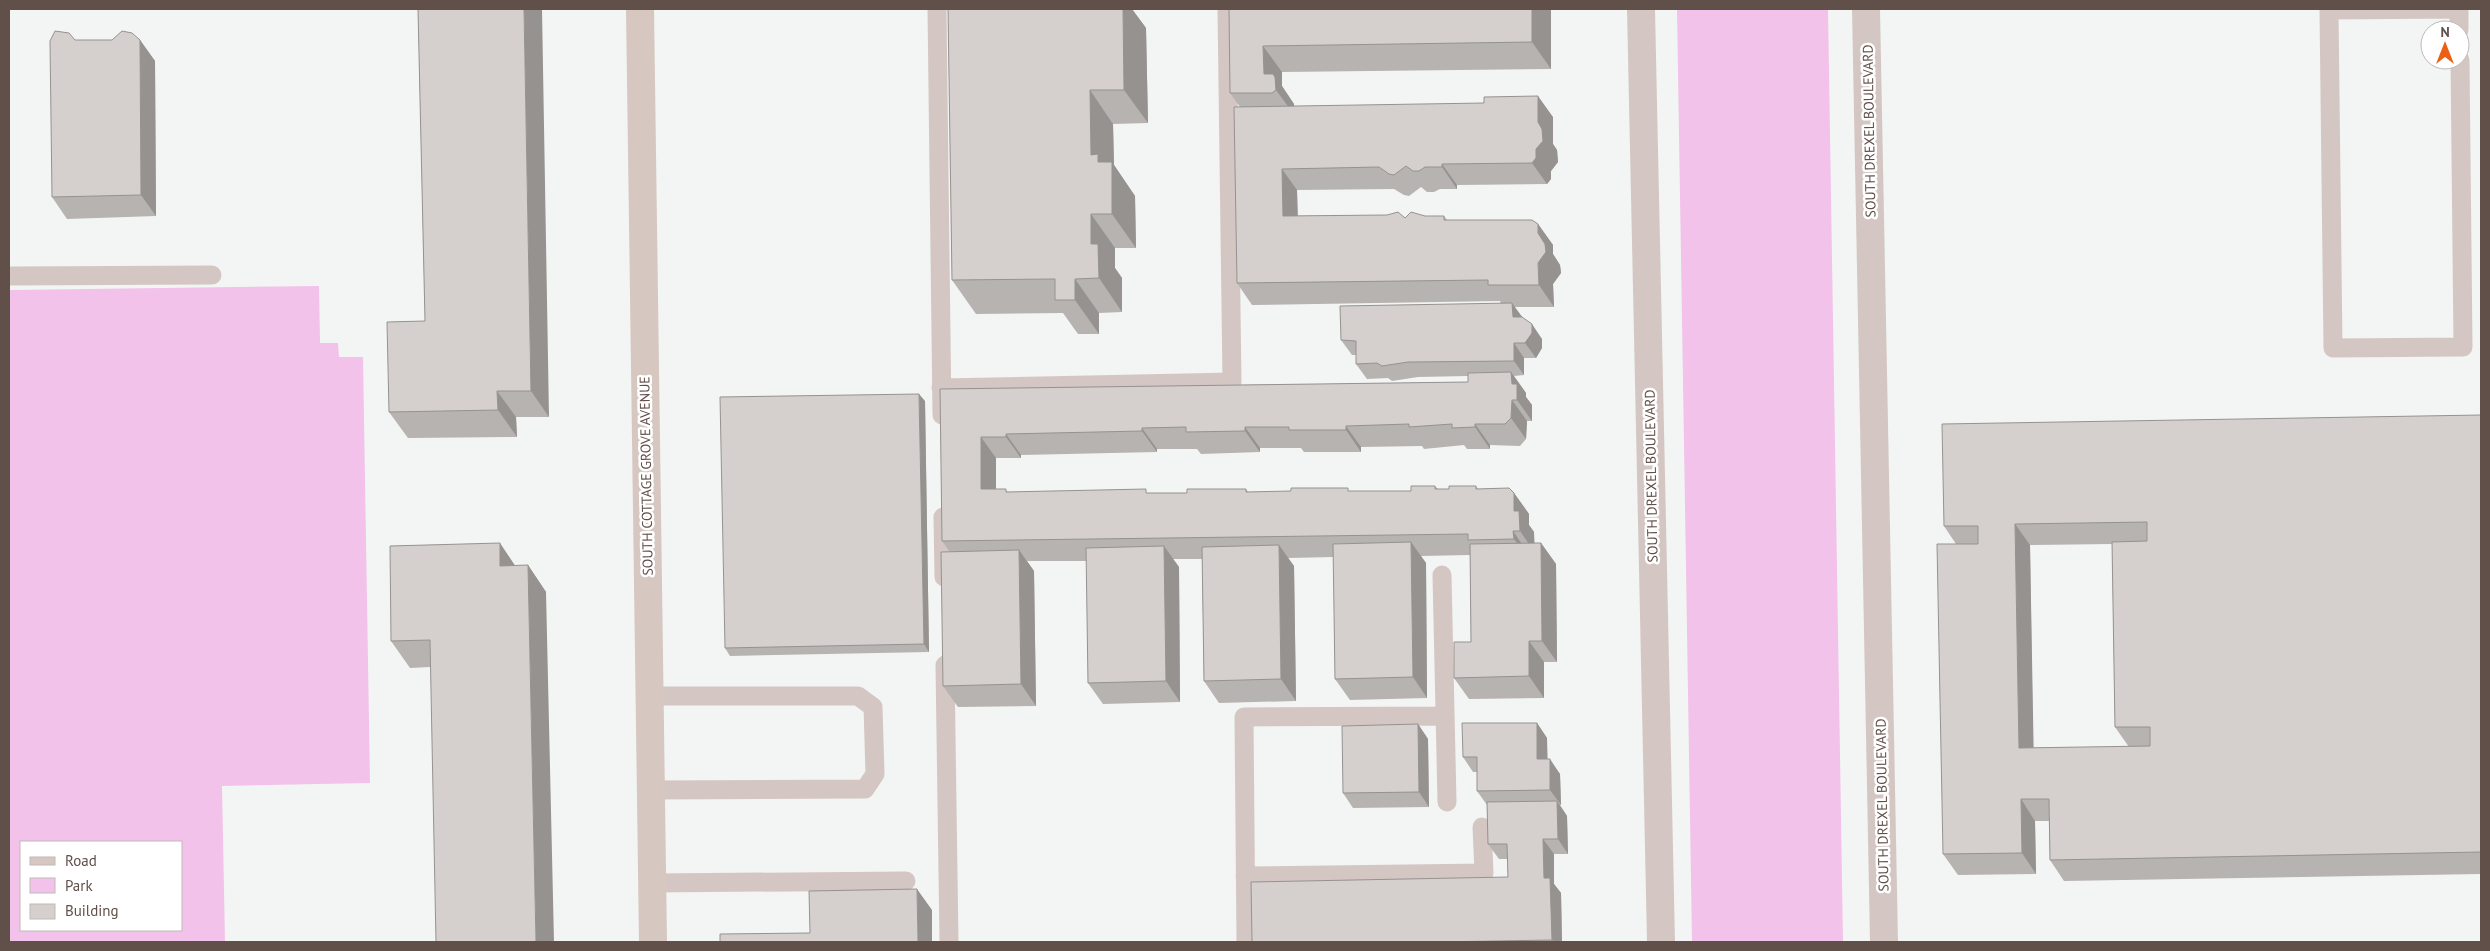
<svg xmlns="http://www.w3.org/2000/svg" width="2490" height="951" font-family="'PT Sans',sans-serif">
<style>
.green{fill:#f2c2ea;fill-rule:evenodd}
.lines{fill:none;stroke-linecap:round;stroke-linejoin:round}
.service{stroke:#d4c7c3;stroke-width:19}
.tertiary{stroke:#d4c7c3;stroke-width:28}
.secondary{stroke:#d6c7c0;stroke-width:28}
.wall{fill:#b7b3b0;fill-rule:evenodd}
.shaded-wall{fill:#959290}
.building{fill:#d5d0cd;stroke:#959290;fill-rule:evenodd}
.labels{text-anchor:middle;stroke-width:5;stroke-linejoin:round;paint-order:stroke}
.street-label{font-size:14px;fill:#614f49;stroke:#fff}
</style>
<rect width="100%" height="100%" fill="#f3f5f4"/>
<path class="green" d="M1677,9H1828L1843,942H1692Z
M319,286L320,343H338L339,357H363L370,783L222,786L225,942H9V290ZM21,842H181V930H21Z"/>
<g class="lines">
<path class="service" d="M937,9L942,415
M2459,9L2329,10L2333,348L2463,347L2460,60
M2459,9V30
M9,276L212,275
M941,388L1232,382L1227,9
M943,517L944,577
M1442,575L1447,802
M945,665L949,942
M650,696H858L873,707L875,774L865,789L651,790
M1245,876L1484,873L1482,827
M652,883L906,881
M1246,942L1244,717L1445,716"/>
<path class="tertiary" d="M1641,9L1661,942
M1866,9L1884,942"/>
<path class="secondary" d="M640,9L653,942"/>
</g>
<path class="wall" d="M418,9L549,417H516L517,437L408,438L389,412L425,321Z
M948,9H1132L1146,28L1148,123L1113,124L1114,165L1135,196L1136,248H1115V268L1122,278V312L1099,313V334H1078L1063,313L976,314L952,280Z
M1229,9H1551V69L1282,72V86L1294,104V106L1553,117V144L1557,150L1558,162L1551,171V179L1547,184L1457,185V189H1440L1434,192H1427L1421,187L1409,196L1404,195L1394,189L1297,190L1298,216L1405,218L1425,216H1444L1447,220L1538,224L1553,245V254L1560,265L1561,273L1553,284L1554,307H1514L1522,318L1542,339V348L1536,358H1524V375L1514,376L1526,393V397L1532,405V421H1527L1526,439L1520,446L1490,445V449H1467L1464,445L1424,449L1422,446L1361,447V452H1304L1301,448H1260V452L1201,454L1197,449H1157V452L1021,455V458H996V489L1009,492L1148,493H1187L1246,489L1248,492L1411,491L1435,486L1438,489H1449L1476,486L1478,489L1514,493L1529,514V525L1534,532V543H1541L1556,564L1557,662H1544V698L1469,699L1454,678L1471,642L1470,555L1421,556L1426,563L1427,698L1350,700L1335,679L1334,557L1288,558L1294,566L1296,701L1219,703L1204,681L1202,559H1173L1179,567L1180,702L1103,704L1088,683L1087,561H1027L1034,571L1036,706L958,707L943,686L949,551L942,541L940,389L1468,382V376L1418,377L1392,381L1388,378L1367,379L1356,364V355H1352L1341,340L1501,304L1500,301L1252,305L1237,283L1240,107L1230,93Z
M75,40H140L155,61L156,216L67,219L52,197Z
M925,401L929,652L730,656L725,648Z
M2481,415V874L2064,881L2050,860L2049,821H2035L2036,874L1958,875L1943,854L1956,544L1944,526ZM2112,544L2115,727L2129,747L2033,748L2030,545Z
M528,565L546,592L430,667L410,668L391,641L515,566Z
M1537,723L1547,738V759L1560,774L1561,805H1560L1567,816L1568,854H1554V884L1561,893L1562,942H1252L1508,877L1507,859H1499L1488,844L1487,805L1477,791V772H1473L1463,757Z
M1418,724L1428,739L1429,807L1353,808L1343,793Z"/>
<path class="shaded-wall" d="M524,9H542L549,417L531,391Z
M1123,9H1132L1146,28L1148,123L1124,90Z
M1532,9H1551V69L1532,42Z
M140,40L155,61L156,216L141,195Z
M1263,46L1282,72V86L1294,104L1295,116L1276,90L1264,74Z
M1090,90L1113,124L1114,165L1135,196L1136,248L1112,214L1091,155Z
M1538,96L1553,117V144L1557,150L1558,162L1551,171V179L1547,184L1532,163L1536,149L1538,122Z
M1442,164L1457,185V189L1442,167Z
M1282,169L1297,190L1298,238L1283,216Z
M1091,214L1115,248V268L1122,278V312L1099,278L1091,244Z
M1538,224L1553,245V254L1560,265L1561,273L1553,284L1554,307L1539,285Z
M1075,279L1099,313V334L1075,300Z
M1512,303L1523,318L1513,317Z
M1532,324L1542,339V348L1536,358L1525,343Z
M1514,343L1524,358V375L1514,361Z
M1511,372L1526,393V397L1532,405V421L1517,400L1512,384Z
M497,391L516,417L517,437L498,410Z
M919,394L925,401L929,652L924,644Z
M1512,400L1527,421L1526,439L1511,418Z
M1475,424L1490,445V449L1475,427Z
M1346,426L1361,447V452L1346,430Z
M1245,427L1260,448V452L1245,431Z
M1142,428L1157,449V452L1142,431Z
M1006,434L1021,455V458L1006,437Z
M981,437L996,458V510L981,489Z
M1514,493L1529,514V525L1534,532L1535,553L1520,531L1514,511Z
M2015,524L2030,545L2034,770L2019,748Z
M1513,531L1528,553L1529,560L1514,539Z
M1411,542L1426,563L1427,698L1413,677Z
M500,543L518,570L500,566Z
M1541,543L1556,564L1557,662L1542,641Z
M1279,545L1294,566L1296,701L1281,679Z
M1164,546L1179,567L1180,702L1166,681Z
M1019,550L1034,571L1036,706L1021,684Z
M528,565L546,592L554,942H536Z
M1529,641L1544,662V698L1529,676Z
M1537,723L1547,738L1548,774L1537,759Z
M1418,724L1428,739L1429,807L1419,792Z
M1550,759L1560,774L1561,805L1550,790Z
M2021,799L2035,821L2036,874L2022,853Z
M1557,801L1567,816L1568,854L1558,839Z
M1543,839L1554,854V884L1561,893L1562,942H1554L1552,940L1544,878Z
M917,889L932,910V942H918Z"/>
<path class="building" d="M418,9H524L531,391H497L498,410L389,412L387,322L425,321Z
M948,9H1123L1124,90H1090L1091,155L1098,154V162H1112V214H1091V244H1098L1099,278L1075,279V300H1055V279L952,280Z
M1229,9H1532V42L1263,46L1264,74H1273L1275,77L1276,90L1272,93H1230Z
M55,31L69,33L75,40H112L122,31L132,33L140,40L141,195L52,197L50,41Z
M1538,96V122L1542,129L1543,141L1536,149V158L1532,163L1442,164V167H1425L1419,171H1413L1406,166L1394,175L1389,174L1379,167L1282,169L1283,216L1387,215L1398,212L1405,218L1411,212L1425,216H1444V220H1532L1538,224V233L1545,244L1546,252L1538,263L1539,285H1488V280L1237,283L1234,107L1484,103V97Z
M1512,303L1513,317H1522L1532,324V333L1525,343H1514V361L1408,362L1382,366L1377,363L1356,364V341L1341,340L1340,306Z
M1511,372L1512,384H1517V400H1512L1511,418L1505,424H1475V427L1452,428V424L1409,427V424L1346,426V430H1289V427H1245V431L1186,432V427L1142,428V431L1006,434V437H981V489H1006V492L1146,489V493H1187V489H1246V492L1291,491V488H1348V491H1411V486H1435V489H1449V486H1476V489L1509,488L1514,493V511H1519L1520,531H1513L1514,539L1468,540V534L942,541L940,389L1468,382V373Z
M919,394L924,644L725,648L720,397Z
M2481,415V852L2050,860L2049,799H2021L2022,853L1943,854L1937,544H1978V526H1944L1942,424ZM2147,522V541L2112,542L2115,727H2150V746L2019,748L2015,524Z
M1411,542L1413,677L1335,679L1333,544Z
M500,543V566L528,565L536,942H436L430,640L391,641L390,546Z
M1541,543L1542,641H1529V676L1454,678V642H1471L1470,544Z
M1279,545L1281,679L1204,681L1202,547Z
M1164,546L1166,681L1088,683L1086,548Z
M1019,550L1021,684L943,686L941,552Z
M1462,723H1537V759H1550V790L1477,791V757H1463Z
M1418,724L1419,792L1343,793L1342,726Z
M1557,801L1558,839H1543L1544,878H1550L1552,940L1438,942H1252L1251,882L1508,877L1507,844H1488L1487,802Z
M917,889L918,942H720V934L810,933L809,891Z"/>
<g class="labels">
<g class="street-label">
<text transform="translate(1869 131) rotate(-91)" y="5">SOUTH DREXEL BOULEVARD</text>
<text transform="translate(646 476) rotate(-91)" y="5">SOUTH COTTAGE GROVE AVENUE</text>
<text transform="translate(1651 476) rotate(-91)" y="5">SOUTH DREXEL BOULEVARD</text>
<text transform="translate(1882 805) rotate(-91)" y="5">SOUTH DREXEL BOULEVARD</text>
</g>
</g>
<rect width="2490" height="951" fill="none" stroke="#614f49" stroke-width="20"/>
<rect x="20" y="841" width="162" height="90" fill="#ffffff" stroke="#c0b9b6"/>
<rect x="30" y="857" width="25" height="8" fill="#d6c7c0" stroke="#c0b9b6"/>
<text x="65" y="866" font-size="15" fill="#614f49">Road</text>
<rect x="30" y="878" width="25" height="15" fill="#f2c2ea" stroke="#c0b9b6"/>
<text x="65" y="891" font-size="15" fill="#614f49">Park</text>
<rect x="30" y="904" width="25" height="15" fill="#d5d0cd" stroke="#c0b9b6"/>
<text x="65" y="916" font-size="15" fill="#614f49">Building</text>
<g transform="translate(2445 45)"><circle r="24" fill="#ffffff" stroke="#c0b9b6"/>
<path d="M0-4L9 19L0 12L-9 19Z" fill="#ec6016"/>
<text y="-8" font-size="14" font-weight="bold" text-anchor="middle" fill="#614f49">N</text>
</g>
</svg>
